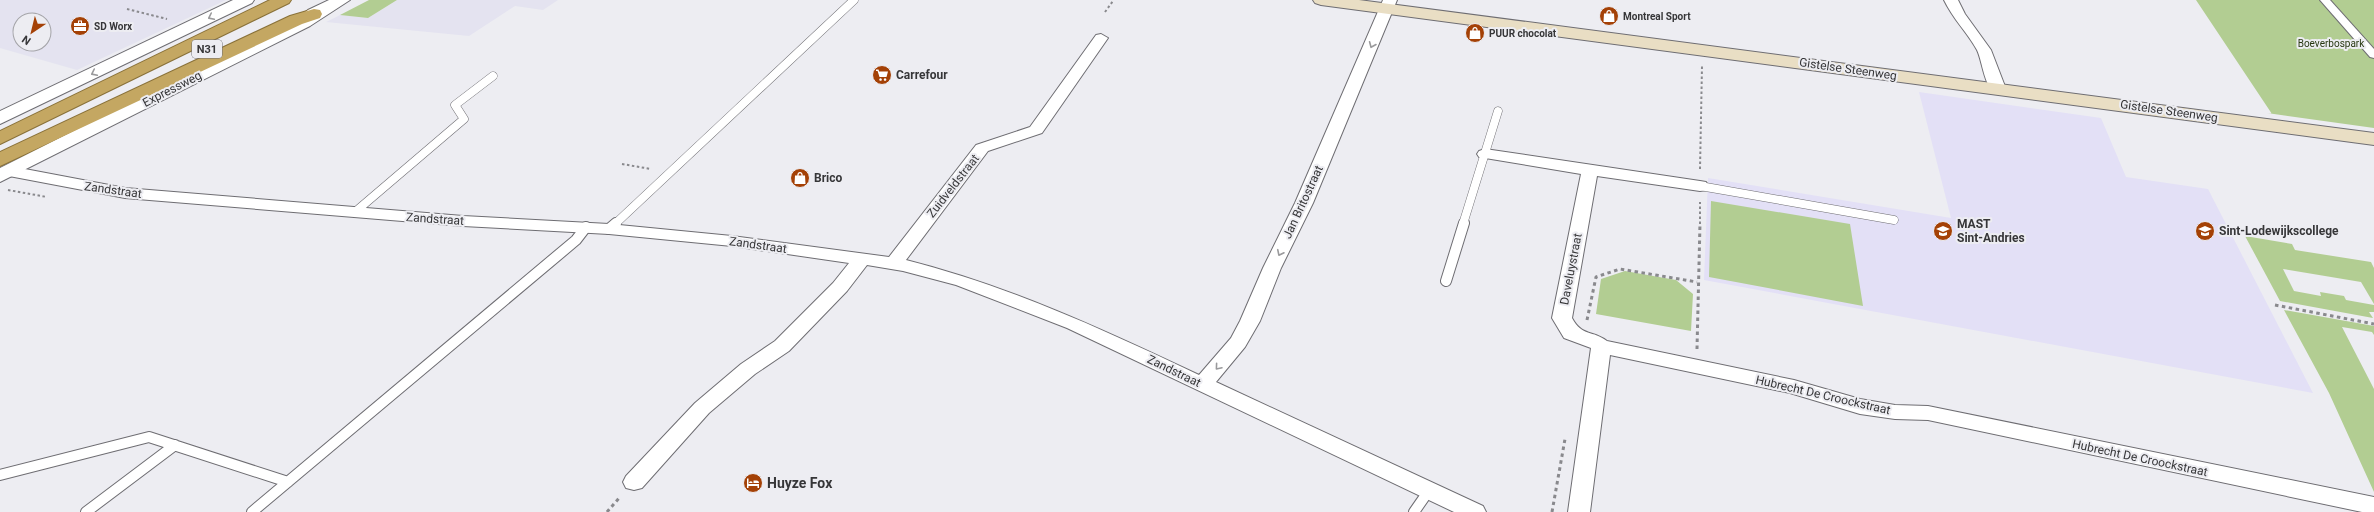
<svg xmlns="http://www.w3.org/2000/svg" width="2374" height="512" font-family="Roboto,sans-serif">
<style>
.built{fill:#e4e3f0;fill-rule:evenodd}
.education{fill:#e3e0f6}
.green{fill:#b2cd92}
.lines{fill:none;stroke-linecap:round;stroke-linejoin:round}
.service-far1-casing{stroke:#6e6d72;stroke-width:9}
.service-casing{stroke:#6e6d72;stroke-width:12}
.pedestrian-casing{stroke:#6e6d72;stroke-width:2}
.minor-casing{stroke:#6e6d72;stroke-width:2}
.tertiary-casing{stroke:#6e6d72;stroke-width:2}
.secondary-casing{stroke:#6e6d72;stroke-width:2}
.trunk-casing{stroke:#897139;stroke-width:2}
.path-far1{stroke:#89898d;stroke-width:2;stroke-dasharray:2.5 2.5;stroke-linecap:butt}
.path{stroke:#89898d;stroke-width:3;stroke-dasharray:3.5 3.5;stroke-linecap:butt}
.service-far1{stroke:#fff;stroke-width:8}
.service{stroke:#fff;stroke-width:10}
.pedestrian{fill:#fff;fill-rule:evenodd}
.minor{fill:#fff;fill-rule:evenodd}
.tertiary{fill:#fff;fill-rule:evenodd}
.secondary{fill:#e9dec4;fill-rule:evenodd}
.trunk{fill:#c4a762;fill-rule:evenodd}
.oneway{stroke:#9a9a9c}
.labels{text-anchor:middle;stroke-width:4;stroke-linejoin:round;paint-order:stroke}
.far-poi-label{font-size:10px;font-weight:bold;fill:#363638;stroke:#ededf2;text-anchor:start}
.far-park-label{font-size:10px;fill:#293913;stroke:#ededf2}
.shield{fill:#ededf2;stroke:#6d6d70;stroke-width:1}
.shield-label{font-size:11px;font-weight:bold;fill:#363638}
.street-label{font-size:12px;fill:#363638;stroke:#ededf2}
.poi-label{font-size:12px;font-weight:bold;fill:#363638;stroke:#ededf2;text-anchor:start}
.near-poi-label{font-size:14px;font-weight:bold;fill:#363638;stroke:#ededf2;text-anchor:start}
</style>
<rect width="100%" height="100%" fill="#ededf2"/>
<path class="built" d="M0,0H226L77,70L0,48ZM20,20H44V44H20Z
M397,0H558L543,10L515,6L469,36L326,22L340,15L368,18Z"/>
<path class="education" d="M1919,92L2101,118L2126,177L2208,189L2313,393L1704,280L1708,178L1951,218Z"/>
<path class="green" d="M369,0H397L368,18L340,15Z
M2196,0H2374V128L2267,113L2272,114Z
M1711,201L1850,224L1863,306L1709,277Z
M2245,236L2292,244L2295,250L2371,262L2374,268V304L2361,282L2283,269L2294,291L2321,296L2320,292L2344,296L2346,300L2374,305V312H2369L2373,318L2280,301Z
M1625,271L1676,280L1693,294L1691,331L1596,314L1601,279Z
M2284,310L2374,326V335L2372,332L2342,327L2374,389V492L2329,393Z"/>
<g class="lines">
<g class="service-far1-casing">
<path id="service-far1" d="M1700,186L1894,220
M355,212L464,119L455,105L493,76
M615,224L854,0
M1463,224L1498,111"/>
</g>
<g class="service-casing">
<path id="service" d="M609,229L616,223
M1446,281L1464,223
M0,475L149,437L288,482
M86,512L175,445
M252,512L576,240L586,227
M1414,512L1430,489"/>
</g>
<g class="pedestrian-casing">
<path id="pedestrian" d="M2320,0H2330L2374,49V58L2370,57Z"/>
</g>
<g class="minor-casing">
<path id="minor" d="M1383,0H1397L1313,203L1281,268L1260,321L1245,347L1216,382L1483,506L1486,512H1454L1067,328L956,285L903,271L867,265L847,291L789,351L755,374L709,413L642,488L634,490L626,488L623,482L626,476L695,403L741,364L775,341L833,283L849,263L732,246L609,234L463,226L125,198L9,176L3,174L1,171L3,168L9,166L125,188L463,216L609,224L732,236L889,257L976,145L1030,127L1096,35L1101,34L1108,38L1042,133L988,151L906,260C1009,286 1104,330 1199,375L1231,338L1240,321L1263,268L1295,203Z
M1944,0H1958L1965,14L1991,50L2006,89L2003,92L1998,94C1984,90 1983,62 1977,50C1967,32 1953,19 1944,0Z
M1485,149L1700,181L1706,182L1708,186L1706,190L1700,191L1597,176L1572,318C1582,337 1593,330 1607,341L1794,380L1860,399L1895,405L1928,406L2374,497V512H2362L1928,420L1895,419L1860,414L1790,393L1610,355L1590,512H1568L1591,348L1564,338L1552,318L1581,174L1479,157L1477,154L1479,151Z"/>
</g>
<g class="tertiary-casing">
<path id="tertiary" d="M233,0H254L252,3L0,124V111Z
M329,0H350L310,26L0,182V168L298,18L308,10Z"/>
</g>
<g class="secondary-casing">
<path id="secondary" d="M1313,0H1359L2374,133V145L1321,5L1315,3Z"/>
</g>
<g class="trunk-casing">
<path id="trunk" d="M270,0H291L289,3L0,144V131Z
M314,9L320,10L322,14L320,18L302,24L0,166V152L290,16Z"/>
</g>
<path class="path-far1" d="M127,9L167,19
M1105,12L1113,1
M622,164L651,169
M1700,169L1702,66
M8,190L47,197
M1700,224V202"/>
<path class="path" d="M2275,305L2374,324
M1587,320L1596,277L1620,269L1697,282
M1697,349L1700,223
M607,512L620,497
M1552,512L1565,439"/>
<use href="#service-far1" class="service-far1"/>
<use href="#service" class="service"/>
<use href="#pedestrian" class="pedestrian"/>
<use href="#minor" class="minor"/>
<use href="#tertiary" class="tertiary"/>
<use href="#secondary" class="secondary"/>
<use href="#trunk" class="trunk"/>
</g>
<defs><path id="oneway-chevron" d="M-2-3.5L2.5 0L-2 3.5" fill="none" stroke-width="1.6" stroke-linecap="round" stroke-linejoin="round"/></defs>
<g class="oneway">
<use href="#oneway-chevron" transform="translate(211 17) rotate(154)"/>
<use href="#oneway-chevron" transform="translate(1372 45) rotate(113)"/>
<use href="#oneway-chevron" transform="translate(94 73) rotate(154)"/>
<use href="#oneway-chevron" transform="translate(1280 253) rotate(116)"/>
<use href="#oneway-chevron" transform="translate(1218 367) rotate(130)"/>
</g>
<defs>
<g id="shop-disc" transform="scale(1)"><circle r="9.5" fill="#a44106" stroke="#ededf2"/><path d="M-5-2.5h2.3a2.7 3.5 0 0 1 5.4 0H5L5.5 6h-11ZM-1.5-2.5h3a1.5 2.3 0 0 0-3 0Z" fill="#fff"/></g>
<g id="office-disc" transform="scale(1)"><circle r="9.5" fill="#a44106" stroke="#ededf2"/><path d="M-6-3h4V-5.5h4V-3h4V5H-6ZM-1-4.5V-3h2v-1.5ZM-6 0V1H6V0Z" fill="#fff"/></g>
<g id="supermarket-disc" transform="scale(1)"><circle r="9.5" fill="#a44106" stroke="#ededf2"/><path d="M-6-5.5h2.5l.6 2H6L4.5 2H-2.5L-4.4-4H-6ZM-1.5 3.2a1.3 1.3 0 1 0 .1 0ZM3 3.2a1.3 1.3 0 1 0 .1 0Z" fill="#fff"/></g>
<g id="school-disc" transform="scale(1)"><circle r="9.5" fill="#a44106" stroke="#ededf2"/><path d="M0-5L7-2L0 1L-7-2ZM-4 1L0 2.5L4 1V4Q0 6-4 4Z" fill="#fff"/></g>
<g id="hotel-disc" transform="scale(1)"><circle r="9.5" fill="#a44106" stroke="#ededf2"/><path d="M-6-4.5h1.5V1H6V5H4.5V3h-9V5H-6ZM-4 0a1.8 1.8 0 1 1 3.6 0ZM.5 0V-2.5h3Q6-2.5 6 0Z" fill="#fff"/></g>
</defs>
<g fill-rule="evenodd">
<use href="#shop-disc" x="1609" y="16"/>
<use href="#office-disc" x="80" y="26"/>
<use href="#shop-disc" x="1475" y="33"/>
<use href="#supermarket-disc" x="882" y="75"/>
<use href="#shop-disc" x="800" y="178"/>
<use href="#school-disc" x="1943" y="231"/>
<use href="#school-disc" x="2205" y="231"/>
<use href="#hotel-disc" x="753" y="483"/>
</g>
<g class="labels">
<g class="far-poi-label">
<text x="1623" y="20">Montreal Sport</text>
<text x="94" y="30">SD Worx</text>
<text x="1489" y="37">PUUR chocolat</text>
</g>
<g class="far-park-label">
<text x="2331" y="47">Boeverbospark</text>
</g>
<rect class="shield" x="192" y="40" width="30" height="18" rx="3"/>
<g class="shield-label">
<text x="207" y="53">N31</text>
</g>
<g class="street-label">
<text transform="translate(1848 69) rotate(8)" y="4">Gistelse Steenweg</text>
<text transform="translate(172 89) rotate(-27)" y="4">Expressweg</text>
<text transform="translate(2169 111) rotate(8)" y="4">Gistelse Steenweg</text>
<text transform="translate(953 186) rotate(-52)" y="4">Zuidveldstraat</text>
<text transform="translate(113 190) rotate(8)" y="4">Zandstraat</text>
<text transform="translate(1303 202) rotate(-65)" y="4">Jan Britostraat</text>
<text transform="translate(435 219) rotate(4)" y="4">Zandstraat</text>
<text transform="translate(758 245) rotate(8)" y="4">Zandstraat</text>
<text transform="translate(1571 269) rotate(-79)" y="4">Daveluystraat</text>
<text transform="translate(1174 371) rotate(26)" y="4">Zandstraat</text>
<text transform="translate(1823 395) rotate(13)" y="4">Hubrecht De Croockstraat</text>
<text transform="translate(2140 458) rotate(12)" y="4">Hubrecht De Croockstraat</text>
</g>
<g class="poi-label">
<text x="896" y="79">Carrefour</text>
<text x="814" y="182">Brico</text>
<text x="1957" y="228">MAST<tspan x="1957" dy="14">Sint-Andries</tspan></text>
<text x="2219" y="235">Sint-Lodewijkscollege</text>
</g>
<g class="near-poi-label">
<text x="767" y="488">Huyze Fox</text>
</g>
</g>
<g transform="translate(32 32) rotate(215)"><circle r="19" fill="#ededf2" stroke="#a4a4a8"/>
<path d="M0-3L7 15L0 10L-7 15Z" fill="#a44106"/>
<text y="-6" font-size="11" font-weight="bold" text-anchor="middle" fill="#363638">N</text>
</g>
</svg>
